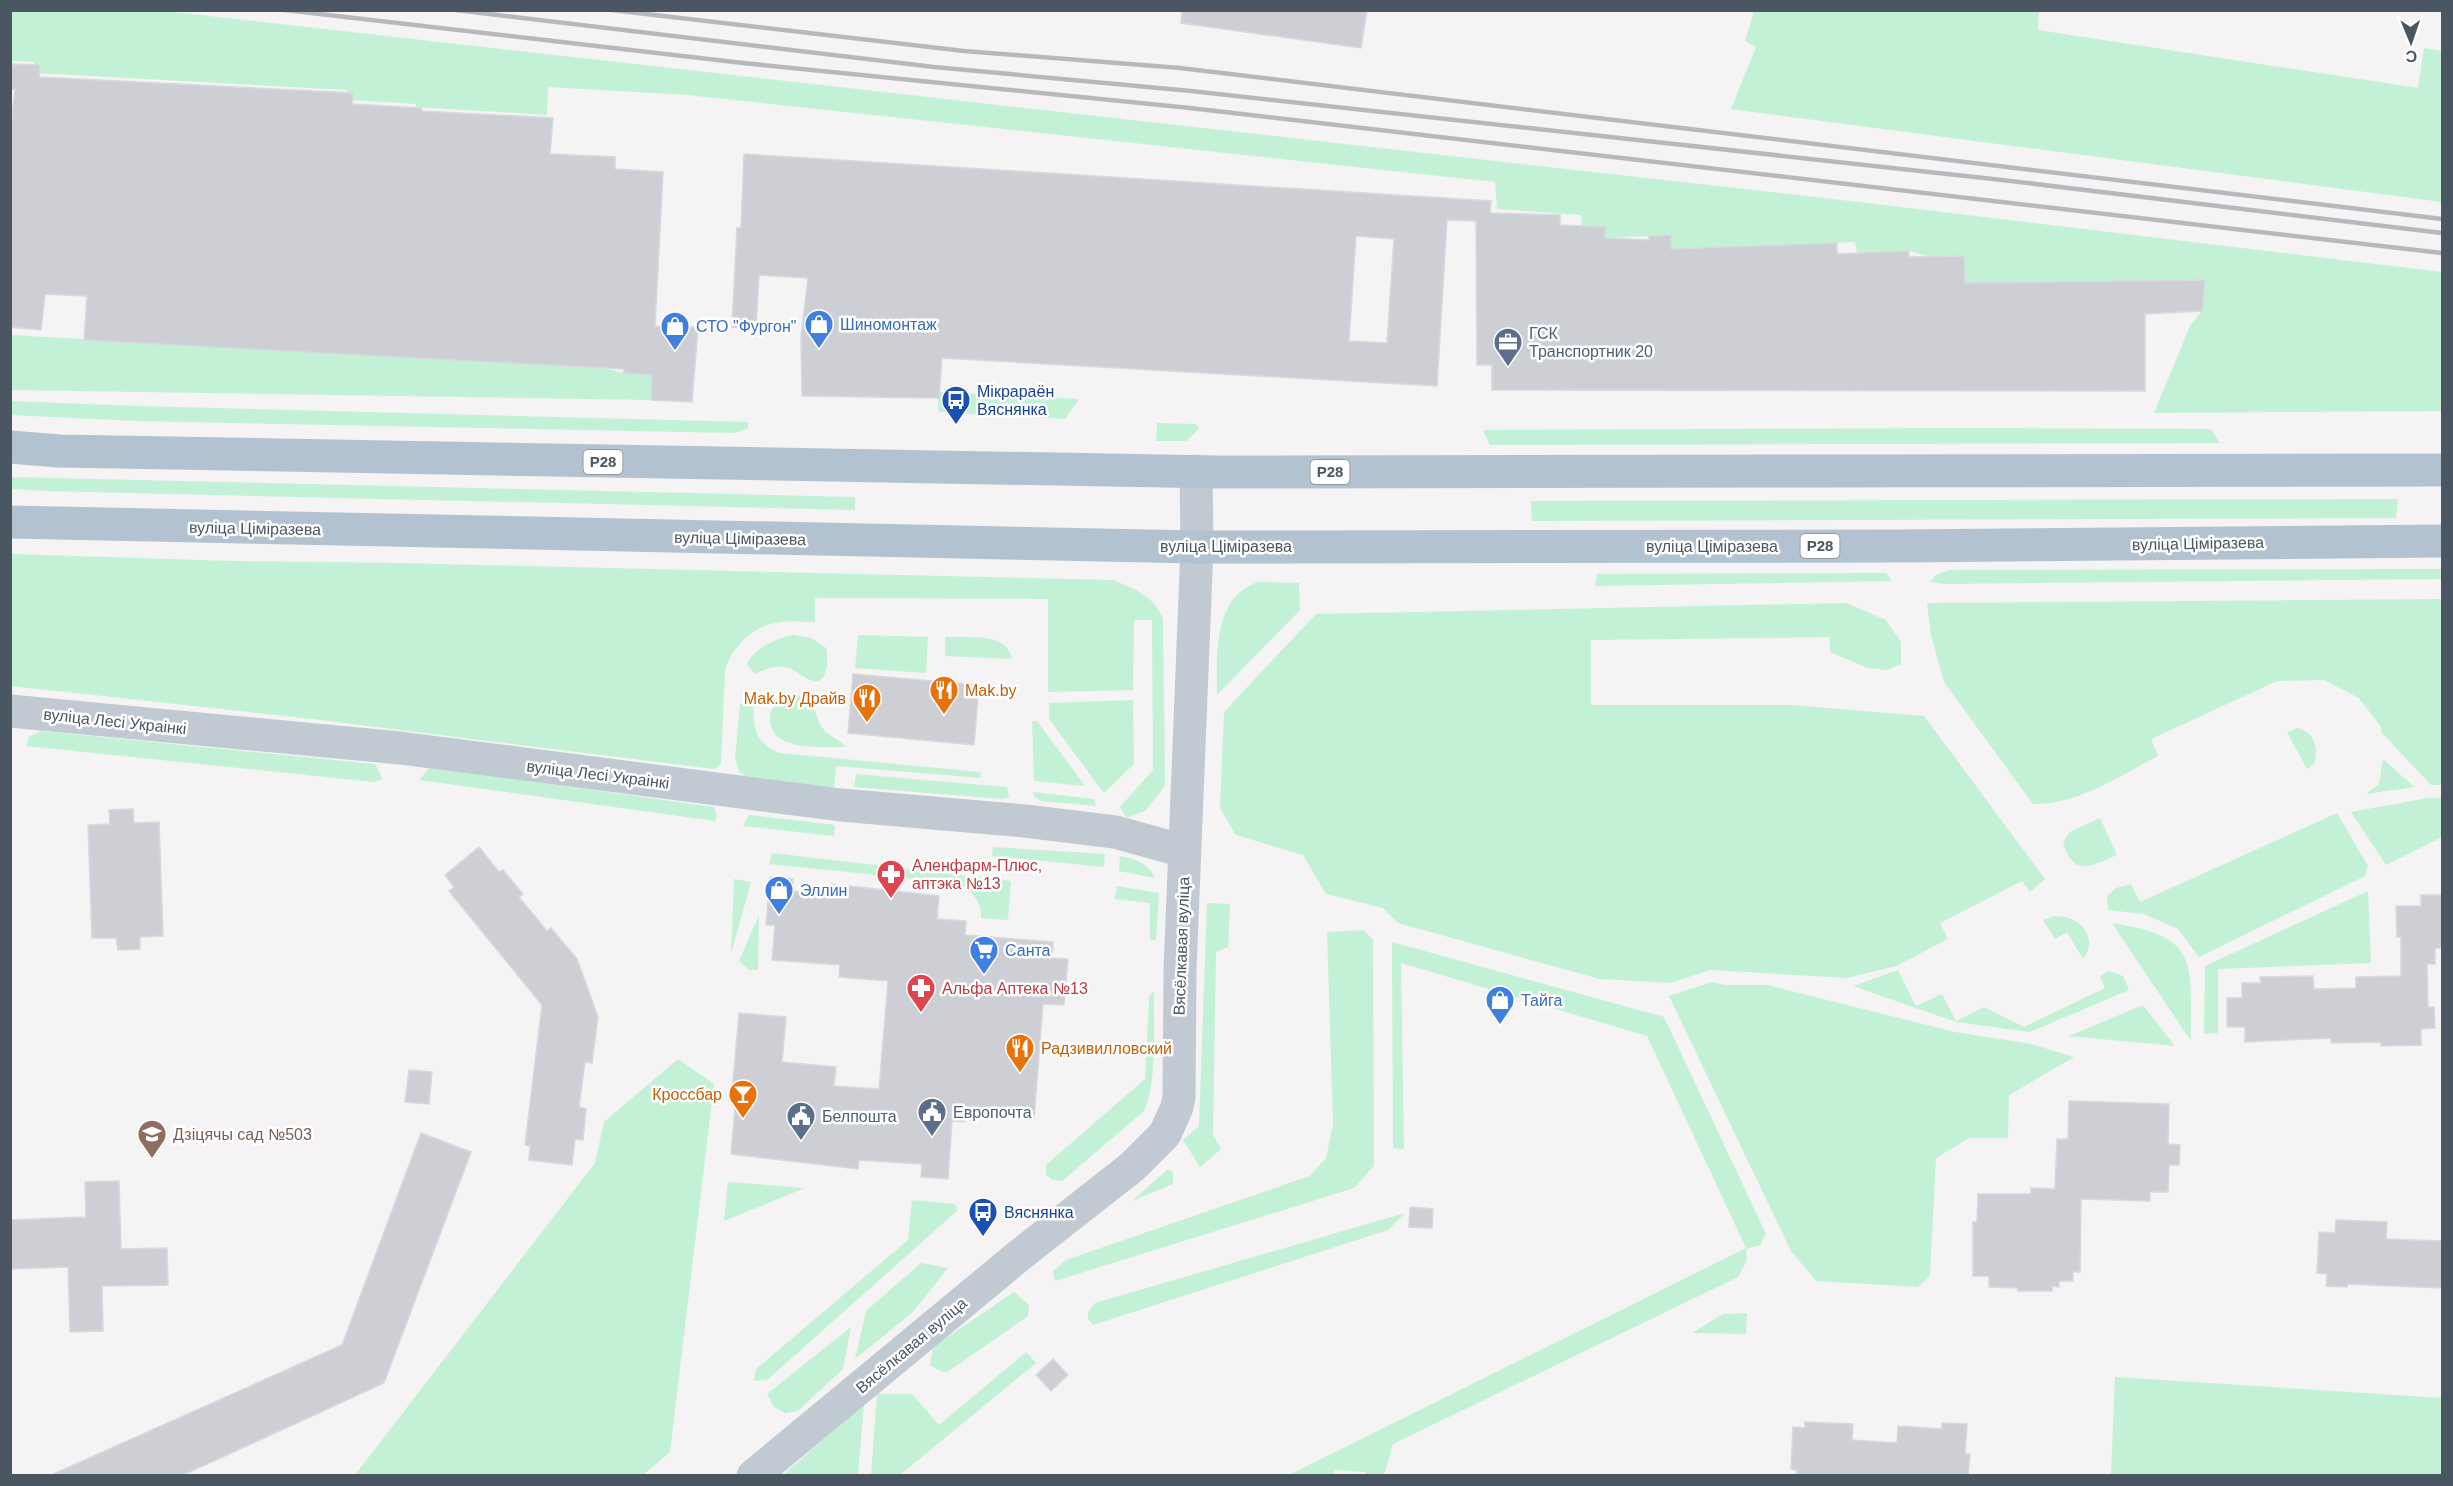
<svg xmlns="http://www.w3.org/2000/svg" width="2453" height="1486" font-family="Arial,sans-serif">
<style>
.green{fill:#c3f1d5}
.building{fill:#cdcfd5;stroke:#d7d9de;stroke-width:1.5;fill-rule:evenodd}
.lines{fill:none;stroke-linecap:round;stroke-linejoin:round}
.tertiary{stroke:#c1cad2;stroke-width:33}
.primary{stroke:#b3c2d1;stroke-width:33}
.rail{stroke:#b5b8bd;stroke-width:4.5}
.labels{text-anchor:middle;stroke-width:5;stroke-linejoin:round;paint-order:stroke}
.shield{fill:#fff;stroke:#808990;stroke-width:1.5}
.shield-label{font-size:15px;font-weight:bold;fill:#4a5661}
.shop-label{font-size:16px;fill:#366cbe;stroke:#fff;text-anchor:start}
.service-label{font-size:16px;fill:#4e5e75;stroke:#fff;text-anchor:start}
.transit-label{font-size:16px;fill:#164399;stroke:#fff;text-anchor:start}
.street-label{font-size:16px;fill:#4a5661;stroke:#fff}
.food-label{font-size:16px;fill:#c56008;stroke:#fff;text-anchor:start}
.health-label{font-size:16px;fill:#be3a42;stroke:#fff;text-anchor:start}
.education-label{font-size:16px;fill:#785e54;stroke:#fff;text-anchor:start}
</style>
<rect width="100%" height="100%" fill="#f5f3f3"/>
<path class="green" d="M10,11H165L1859,202L2442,272V411L2154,413L2190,326L2202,311L2204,280L1965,283L1964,256L1932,257L1909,251L1857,253L1855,242L1671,249L1670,235L1605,238V227L1582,226L1581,215L1497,209L1495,182L688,95L548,87L547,115L416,107V104L347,100V90L34,73V62L11,61Z
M1754,11H2039L2038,30L2418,88L2424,48L2442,51V202L1731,109L1756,47L1745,41Z
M10,335L602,368L624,373L652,375L651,400L11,390Z
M939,392L1079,399L1065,419L938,412Z
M10,401L137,406L748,422V428L735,433L135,421L11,415Z
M1157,423L1196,424L1199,429L1186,441H1156Z
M1953,428L2211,429L2220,443L1490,445L1483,430Z
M10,477L855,497V510L46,491L11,489Z
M2398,499L2396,518L1532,521L1531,501Z
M11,554L233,561L399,563L1113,580C1135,589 1154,596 1163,619L1165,786L1146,810L1127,818L1120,807L1153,770L1152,620H1134L1133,690L1048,692V599L815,598V622C801,622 784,620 771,624C750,629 730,650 725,671L721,764L714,769L312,719L11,686Z
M2442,569V579L1945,584L1930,582L1936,575L1949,570Z
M1886,573L1892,581L1595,586L1597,574Z
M1258,582L1299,583L1300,610L1217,695C1217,657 1212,597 1258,582Z
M2442,599V785H2431L2382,733L2381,727L2359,698L2324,680L2277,681L2151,739L2158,756C2119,776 2078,805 2033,804L1944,682L1931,635L1927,603Z
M1846,603L1886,620L1901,642V664L1887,670L1868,668L1830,652V637L1591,640V705H1790L1924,716L2045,879L2030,892L2022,881L1940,923L1948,939L1896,966L1847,978L1710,970L1670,983L1600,979L1398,923L1383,908L1326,894L1303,855L1236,835L1220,808L1224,712L1316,614Z
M793,635L811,638L826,648C829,660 828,690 808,679C799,674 793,668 782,667C772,666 764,670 755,674L747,664C755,647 776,639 793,635Z
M858,635L928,637L926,673L855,668Z
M945,637C965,638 1008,631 1012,659L945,656Z
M792,695C821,695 811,718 826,732C832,738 842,740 845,747C822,746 769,753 770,717C771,705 782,699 792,695Z
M1133,700L1134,764L1104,793L1049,719V703Z
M740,704L753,705C754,730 755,743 780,753L981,772L980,778L836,766L834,789L746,776L739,772L735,758Z
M1032,721H1037L1085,786L1034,781Z
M2297,728C2315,732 2319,748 2314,764L2307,769L2287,732Z
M40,731L375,764L383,779L374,782L26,746L29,737Z
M2383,759L2414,787L2366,794L2379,784Z
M430,767L714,807L717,816L715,821L419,780Z
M856,774L1007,787L1009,797L1003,799L854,787Z
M1033,792L1094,799L1096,806L1041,801L1034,796Z
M2428,798H2442V837L2386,865L2351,812Z
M2337,813L2368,866L2365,876L2199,957L2178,929L2144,914L2108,910L2107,896L2116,888L2131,884L2140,902Z
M749,815L835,825L834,836L743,826Z
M2100,818L2117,855C2091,866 2074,878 2063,842L2070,832Z
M993,847L1105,854L1104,867L992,856Z
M772,853L1011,881L1008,920L981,918C982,901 972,890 956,883L769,864Z
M1120,856C1135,859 1149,863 1155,878L1119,871Z
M734,879L751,882L731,954Z
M1117,886L1159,893L1156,940H1150V903L1115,899Z
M2368,891L2371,963L2218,969V1033L2204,1034L2205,966Z
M1207,903L1230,904L1228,947L1216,952L1213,1135L1221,1149L1200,1167L1183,1140L1199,1126Z
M759,915L758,970H749L739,961Z
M2054,916C2079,915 2100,937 2083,959L2067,932L2055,939L2043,920Z
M2112,923C2202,937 2190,963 2191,1041Z
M1364,930L1373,940L1374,1166L1354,1188L1055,1281L1053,1271L1066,1260L1310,1176L1326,1158L1333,1124L1327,932Z
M1392,942L1664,1017L1766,1234L1760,1245L1746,1249L1747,1260L1738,1277L1393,1444L1384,1475H1365V1472L1335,1470L1334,1475H1289L1746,1248L1647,1036L1401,963L1404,1149L1393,1148Z
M1898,970L1916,1006L1942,994L1956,1021L1984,1007L2024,1027L2105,988L2100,976L2109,971L2123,976L2129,990L2030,1032L1956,1022L1853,986Z
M1712,982L1725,985H1767L1955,1032L2031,1044L2074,1057L2009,1095L2008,1138H1969L1936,1158L1930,1276L1918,1287L1816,1281L1791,1251L1669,996Z
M1154,991C1153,1021 1158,1088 1143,1112L1062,1181L1053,1180L1046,1175V1165L1145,1079L1149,997Z
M2143,1005L2175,1046L2069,1036Z
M678,1059L714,1084L670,1452L643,1475H355L595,1163L604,1122Z
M1168,1169L1173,1172V1184L1132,1201Z
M728,1182L805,1188L724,1221Z
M912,1200L955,1204L958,1210L767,1380L754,1381L756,1369L908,1240Z
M1405,1213L1388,1230L1093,1325L1088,1319V1312L1095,1303Z
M921,1263L948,1268L913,1312L855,1359L866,1311Z
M1014,1292L1029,1305L1028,1316L946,1373L930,1366L933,1347Z
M1747,1313L1746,1334L1692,1333L1723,1314Z
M851,1327L843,1369L798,1411L785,1413L774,1407L767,1394Z
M1026,1352L1036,1363L900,1475L871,1476L877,1394H912L939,1425Z
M2115,1377L2442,1398V1475H2111Z
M864,1404L858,1475H783Z"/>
<path class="building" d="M1182,10H1367L1361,48L1181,23Z
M10,64L40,65L39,77L353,93L352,104L422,108V111L553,118L550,154L615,157V169L663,172L655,326L698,327L692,402L651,400L652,375L624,373V369L84,340L87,296L45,294L41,330L10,327V131L15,89H10Z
M744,154L1491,201L1490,213L1560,215V225L1605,227V238L1649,240V236L1671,235V249L1837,243V254L1909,251V257L1964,256L1965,283L2205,280L2202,311L2145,314V391L1492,390V365H1477L1476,221L1447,220L1437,386L942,358L939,398L802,396L801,336L808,278L759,275L756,328L732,327L737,228H741ZM1356,236L1394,239L1387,343L1349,341Z
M853,674L979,685L974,745L848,733Z
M133,809L134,823L159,822L163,936L140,937V949L118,950L116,938H92L88,825L110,824L109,810Z
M479,847L499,872L503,870L523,894L519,897L547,931L551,928L577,959L598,1017L592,1063L585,1062L579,1107L586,1109L583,1140L575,1139L572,1165L529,1160L530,1146L525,1145L542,1005L449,891L454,887L445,875Z
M770,877L793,879L792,891L831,894L832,884L939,896L937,919L966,921L965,935L1053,942L1052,958L1068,959L1064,1005L1043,1004L1034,1119L965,1114L964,1122L952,1121L948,1179L921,1177L922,1164L859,1160L858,1169L731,1154L736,1096L732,1093L739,1013L786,1017L782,1062L836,1067L834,1086L879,1089L888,981L839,977L840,965L772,960L775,925H766Z
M2421,895H2442V948H2435V964H2427L2428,1007H2434L2435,1028L2421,1029V1045L2381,1046V1042L2331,1043V1038L2245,1042V1027H2227V998H2242V983H2261L2260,977L2313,976L2314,989L2356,988V977L2401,976V937H2397L2396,906H2421Z
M409,1070L432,1072L429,1104L405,1102Z
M2069,1101L2169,1104L2168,1144L2180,1145L2179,1165H2169L2168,1192H2150V1201L2081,1199L2080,1272H2073V1281H2059V1287L2052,1286V1291H2018V1288L1989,1287V1276H1973V1222H1977L1978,1194H2031V1188L2055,1189L2057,1139H2068Z
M421,1133L471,1152L384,1383L181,1476H49L342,1345Z
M119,1181L121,1249L167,1248L168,1285L102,1286L103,1331L70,1332L68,1267L10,1269V1220L86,1217L85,1182Z
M1410,1207L1433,1209L1432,1228L1409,1227Z
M2336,1220L2387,1222L2386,1239L2442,1241V1288L2347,1284V1287L2326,1286L2327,1274L2317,1273L2319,1232L2335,1233Z
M1053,1359L1068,1375L1051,1391L1036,1375Z
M1805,1422L1853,1424L1852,1440L1897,1443L1898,1426L1942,1429V1423L1967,1424L1965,1454H1970L1968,1476H1796L1797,1470L1791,1469L1793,1427L1805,1428Z"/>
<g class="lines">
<path class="tertiary" d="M10,711L400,748L841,805L1025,821L1115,832L1184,851
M753,1476L1021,1254L1132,1167L1165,1134L1177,1107L1179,1097L1180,970L1197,547L1196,471"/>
<path class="primary" d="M10,447L59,451L1216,472L2442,470
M10,522L1197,547L1902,546L2442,541"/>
<path class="rail" d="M285,10L743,63L1190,108L2442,253
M456,10L934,67L1191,91L2002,180L2442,233
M612,10L964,51L1180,68L2442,219"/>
</g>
<defs>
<g id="shop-pin" transform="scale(1.5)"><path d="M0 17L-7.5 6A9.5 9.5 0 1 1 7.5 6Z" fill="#3f7fe0" stroke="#fff"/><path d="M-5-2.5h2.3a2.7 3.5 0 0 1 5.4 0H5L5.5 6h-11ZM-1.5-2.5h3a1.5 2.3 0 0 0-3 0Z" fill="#fff"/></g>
<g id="office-pin" transform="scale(1.5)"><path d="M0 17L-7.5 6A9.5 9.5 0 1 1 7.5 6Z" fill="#5c6f8a" stroke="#fff"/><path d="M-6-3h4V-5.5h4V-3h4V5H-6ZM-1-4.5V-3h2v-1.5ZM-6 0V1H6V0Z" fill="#fff"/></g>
<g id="bus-pin" transform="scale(1.5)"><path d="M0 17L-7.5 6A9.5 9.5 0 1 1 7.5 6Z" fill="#1a4fb4" stroke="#fff"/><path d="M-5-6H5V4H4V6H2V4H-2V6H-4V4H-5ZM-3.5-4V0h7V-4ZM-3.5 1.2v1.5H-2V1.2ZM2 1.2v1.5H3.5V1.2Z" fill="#fff"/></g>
<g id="restaurant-pin" transform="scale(1.5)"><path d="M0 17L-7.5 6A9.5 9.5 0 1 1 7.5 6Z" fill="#e8710a" stroke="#fff"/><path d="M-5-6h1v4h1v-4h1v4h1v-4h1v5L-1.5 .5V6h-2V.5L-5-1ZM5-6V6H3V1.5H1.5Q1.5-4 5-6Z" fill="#fff"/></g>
<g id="pharmacy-pin" transform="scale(1.5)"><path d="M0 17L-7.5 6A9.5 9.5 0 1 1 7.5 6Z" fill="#e0444e" stroke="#fff"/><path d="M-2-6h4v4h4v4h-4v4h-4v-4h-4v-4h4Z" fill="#fff"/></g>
<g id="supermarket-pin" transform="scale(1.5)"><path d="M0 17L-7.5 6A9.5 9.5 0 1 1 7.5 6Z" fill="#3f7fe0" stroke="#fff"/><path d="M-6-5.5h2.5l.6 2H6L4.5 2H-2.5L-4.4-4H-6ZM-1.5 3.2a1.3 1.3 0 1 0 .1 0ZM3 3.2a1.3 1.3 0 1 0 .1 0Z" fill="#fff"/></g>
<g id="bar-pin" transform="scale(1.5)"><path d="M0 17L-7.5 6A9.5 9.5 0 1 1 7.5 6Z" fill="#e8710a" stroke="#fff"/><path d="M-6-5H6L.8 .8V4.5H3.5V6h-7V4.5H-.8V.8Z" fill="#fff"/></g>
<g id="civic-pin" transform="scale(1.5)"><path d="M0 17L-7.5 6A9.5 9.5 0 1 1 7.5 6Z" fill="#5c6f8a" stroke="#fff"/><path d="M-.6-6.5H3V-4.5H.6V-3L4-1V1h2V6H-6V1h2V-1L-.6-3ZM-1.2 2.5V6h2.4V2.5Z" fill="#fff"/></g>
<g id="school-pin" transform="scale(1.5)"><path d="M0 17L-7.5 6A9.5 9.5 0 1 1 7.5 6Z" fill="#8d6e63" stroke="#fff"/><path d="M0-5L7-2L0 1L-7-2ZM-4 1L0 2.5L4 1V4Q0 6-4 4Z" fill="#fff"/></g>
</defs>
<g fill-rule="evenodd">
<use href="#shop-pin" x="819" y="324"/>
<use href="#shop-pin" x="675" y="326"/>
<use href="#office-pin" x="1508" y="342"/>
<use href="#bus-pin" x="956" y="400"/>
<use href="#restaurant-pin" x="944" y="690"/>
<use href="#restaurant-pin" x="867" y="698"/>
<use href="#pharmacy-pin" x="891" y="874"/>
<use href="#shop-pin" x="779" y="890"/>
<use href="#supermarket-pin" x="984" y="950"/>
<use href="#pharmacy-pin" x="921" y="988"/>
<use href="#shop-pin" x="1500" y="1000"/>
<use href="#restaurant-pin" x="1020" y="1048"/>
<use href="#bar-pin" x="743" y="1094"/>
<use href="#civic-pin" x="932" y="1112"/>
<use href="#civic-pin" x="801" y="1116"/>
<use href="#school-pin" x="152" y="1134"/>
<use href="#bus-pin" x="983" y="1212"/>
</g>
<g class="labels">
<g class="shield">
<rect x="583.5" y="450" width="39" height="24" rx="4.5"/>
<rect x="1310.5" y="460" width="39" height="24" rx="4.5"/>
<rect x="1800.5" y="534" width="39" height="24" rx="4.5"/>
</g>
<g class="shield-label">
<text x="603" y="467">Р28</text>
<text x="1330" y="477">Р28</text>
<text x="1820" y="551">Р28</text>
</g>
<g class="shop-label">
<text x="840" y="330">Шиномонтаж</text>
<text x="696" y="332">СТО "Фургон"</text>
<text x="800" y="896">Эллин</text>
<text x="1005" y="956">Санта</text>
<text x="1521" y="1006">Тайга</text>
</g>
<g class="service-label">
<text x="1529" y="339">ГСК<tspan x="1529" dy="18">Транспортник 20</tspan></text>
<text x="953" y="1118">Европочта</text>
<text x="822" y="1122">Белпошта</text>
</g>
<g class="transit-label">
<text x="977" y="397">Мікрараён<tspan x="977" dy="18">Вяснянка</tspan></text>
<text x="1004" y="1218">Вяснянка</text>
</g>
<g class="street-label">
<text transform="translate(255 528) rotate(1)" y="6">вуліца Ціміразева</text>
<text transform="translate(740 538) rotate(1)" y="6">вуліца Ціміразева</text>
<text transform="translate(2198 543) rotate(-1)" y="6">вуліца Ціміразева</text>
<text x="1226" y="552">вуліца Ціміразева</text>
<text x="1712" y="552">вуліца Ціміразева</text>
<text transform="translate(115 721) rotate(6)" y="6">вуліца Лесі Украінкі</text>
<text transform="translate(598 774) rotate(7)" y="6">вуліца Лесі Украінкі</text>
<text transform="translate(1181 946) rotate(-88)" y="6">Вясёлкавая вуліца</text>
<text transform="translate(911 1345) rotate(-40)" y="6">Вясёлкавая вуліца</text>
</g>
<g class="food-label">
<text x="965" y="696">Mak.by</text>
<text x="846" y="704" text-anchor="end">Маk.by Драйв</text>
<text x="1041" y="1054">Радзивилловский</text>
<text x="722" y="1100" text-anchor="end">Кроссбар</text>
</g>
<g class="health-label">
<text x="912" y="871">Аленфарм-Плюс,<tspan x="912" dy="18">аптэка №13</tspan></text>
<text x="942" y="994">Альфа Аптека №13</text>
</g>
<g class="education-label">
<text x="173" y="1140">Дзіцячы сад №503</text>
</g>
</g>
<rect width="2453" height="1486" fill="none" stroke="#4a5661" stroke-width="24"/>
<g transform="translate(2411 42) rotate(178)" stroke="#ffffff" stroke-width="4.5" paint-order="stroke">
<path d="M0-4.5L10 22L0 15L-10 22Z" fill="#4a5661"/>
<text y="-9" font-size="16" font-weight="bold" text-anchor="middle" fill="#4a5661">С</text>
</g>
</svg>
